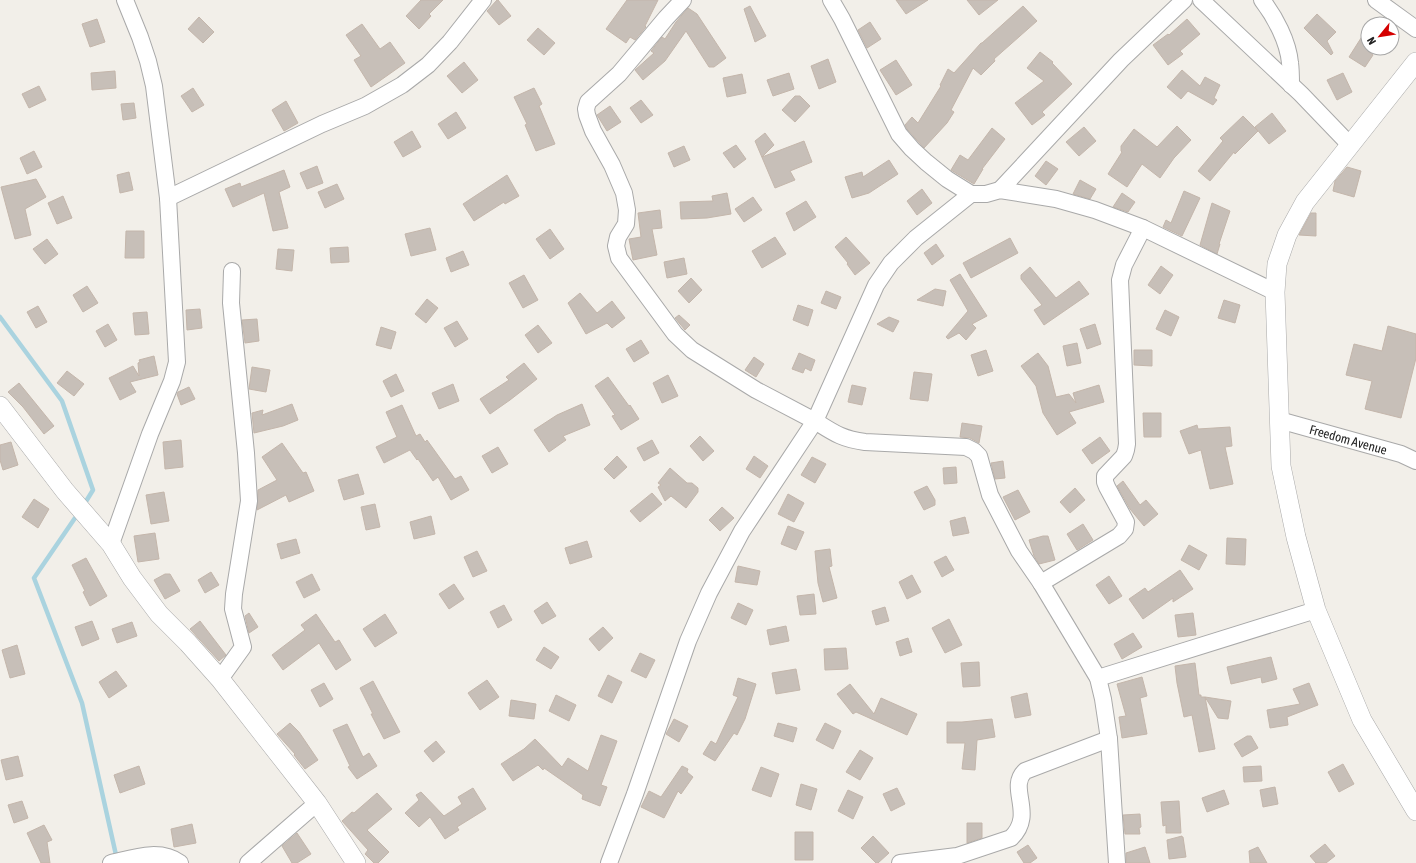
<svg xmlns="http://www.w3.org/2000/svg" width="1416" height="863" font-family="'Asap Condensed',sans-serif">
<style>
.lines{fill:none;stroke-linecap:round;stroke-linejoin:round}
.stream{stroke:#aad3df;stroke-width:4.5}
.building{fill:#c7bfb8;stroke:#c4b6ab}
.minor-casing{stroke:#a9a9a9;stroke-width:18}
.tertiary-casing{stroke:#a9a9a9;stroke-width:20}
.minor{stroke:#fff;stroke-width:16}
.tertiary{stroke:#fff;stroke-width:19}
.labels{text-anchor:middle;stroke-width:3;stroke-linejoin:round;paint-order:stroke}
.street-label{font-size:13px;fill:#222;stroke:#fff}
</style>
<rect width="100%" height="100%" fill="#f2efe9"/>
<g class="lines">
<path class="stream" d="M0,317L62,401L93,490L85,503
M75,518L34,578L82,703L116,855"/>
</g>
<path class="building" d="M421,0H443L429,14L431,16L419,29L406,16Z
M497,0H498L511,16L499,25L487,11Z
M627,0H658L645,26L646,27L635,40L630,37L626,43L606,29Z
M896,0H928L906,14Z
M967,0H998L979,15Z
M750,6L766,36L755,42L744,9Z
M1023,6L1037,21L994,59L995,61L981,75L973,68L951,110L954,112L947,123L924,148L907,129L905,125L912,117L918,123L941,86L940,85L948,69L954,73L981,43H982Z
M688,8L697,14L726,58L714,67H709L686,31L665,61L643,80L635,70L654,53L651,51L662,37L665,39L676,22Z
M1317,14L1336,32L1327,41L1333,53L1331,55L1304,28Z
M199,17L214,32L203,43L188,29Z
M97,19L105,42L90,47L82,24Z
M1187,19L1200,34L1180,51L1183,54L1168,65L1153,45L1168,34L1169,35Z
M870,22L881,39L867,48L858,30Z
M362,24L380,49L390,42L405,63L371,87L354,60L361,56L346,35Z
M1368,27V51L1373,55L1365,67L1349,57Z
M538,28L555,43L544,55L527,40Z
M1040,52L1053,62L1052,63L1072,84L1042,112L1045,115L1032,125L1015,103L1044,81L1027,68Z
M828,59L836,82L819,89L811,66Z
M896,60L912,85L896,95L880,70Z
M464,62L478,80L462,93L447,76Z
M1182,70L1200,86L1205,77L1220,85L1214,98L1217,100L1213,105L1188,91L1181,99L1167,87Z
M115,71L116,88L92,90L91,73Z
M789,73L794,89L773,96L767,80Z
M1343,73L1352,92L1337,100L1327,80Z
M742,74L746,93L727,97L723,78Z
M39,86L46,100L29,108L22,94Z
M193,88L204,105L192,112L181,96Z
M534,88L542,104L539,106L555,144L536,151L525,125L527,124L514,97Z
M795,96H800L810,106L795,122L782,110Z
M641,100L653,115L641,123L630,108Z
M286,101L298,123L284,131L272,110Z
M134,103L136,118L123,120L121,104Z
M610,106L621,122L607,131L597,115Z
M456,112L466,128L448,139L438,124Z
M1272,113L1286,131L1269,144L1255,127Z
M1243,116L1258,131L1235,154L1234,152L1210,181L1198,171L1223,141L1220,138Z
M1177,126L1191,140L1174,158L1160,178L1142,164L1127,187L1108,174L1122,152L1121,151V146L1134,129L1157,147Z
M1084,127L1096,141L1079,156L1066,142Z
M992,128L1005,139L982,169H983L974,184L951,170L960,155L968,160Z
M412,131L421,147L403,157L394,142Z
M765,133L774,145L762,157L804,141L812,162L790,171L795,180L775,188L755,141Z
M736,145L746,159L734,168L723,153Z
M684,146L690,160L674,167L668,153Z
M34,151L42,167L27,174L20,158Z
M889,160L898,174L869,193L852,198L845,177L862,172L863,177Z
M1046,161L1058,169L1046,185L1035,176Z
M317,166L323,183L307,189L300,173Z
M1347,167L1361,171L1354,197L1333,191L1335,181Z
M284,170L290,187L279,192L288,228L273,231L264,193L233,207L225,189L240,183L241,187Z
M129,172L133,190L120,193L117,175Z
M507,175L519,196L505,204L504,202L474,221L463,204Z
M36,179L46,197L25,209L31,235L15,239L1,187Z
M1080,180L1096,189L1090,199L1073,194Z
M337,184L344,199L325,208L318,192Z
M922,189L932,203L917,215L907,201Z
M1184,191L1200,198L1182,236L1163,227L1166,220L1171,223Z
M727,193L731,214L707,218L681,219L680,202L713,201L712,196Z
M1122,193L1135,202L1128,212L1113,207Z
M63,196L72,218L57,224L48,203Z
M753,197L762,210L744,222L735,209Z
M806,201L816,217L794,231L786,213Z
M1212,203L1230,211L1219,244H1220L1217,254L1200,245Z
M660,210L662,228L652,229L657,255L633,260L629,239L641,237L638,213Z
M1311,213H1316V236L1299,235Z
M430,228L436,250L411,256L405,234Z
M550,229L564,249L550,259L536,239Z
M126,231H144V258H125Z
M775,237L786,254L762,268L752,251Z
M846,237L870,263L855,275L847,264L848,263L835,247Z
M1010,238L1018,253L971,278L963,263Z
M47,239L58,254L45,264L33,249Z
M936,244L944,256L932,265L924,253Z
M348,247L349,262L331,263L330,248Z
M278,249L294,250L292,271L276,269Z
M463,251L469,265L451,272L446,258Z
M684,258L687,274L667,278L664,262Z
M1161,266L1173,275L1160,294L1148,285Z
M1030,267L1056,298L1079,281L1089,294L1044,325L1034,310L1042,305L1021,279V275Z
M960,274L987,316L972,324L976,328L966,340L959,333L948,339L946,337L968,311L950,280Z
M524,275L538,300L523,308L509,283Z
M691,278L702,290L689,303L678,291Z
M87,286L98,303L83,312L73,295Z
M935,289L946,291L943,306L917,300Z
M826,291L841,297L836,309L821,303Z
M580,293L597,313L612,301L625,318L612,328L607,323L586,334L568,303Z
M427,299L438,308L426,323L415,314Z
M1224,300L1240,305L1235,323L1218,318Z
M798,305L813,310L808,326L793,320Z
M38,306L47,322L36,328L27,312Z
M200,309L202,328L187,330L186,310Z
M1165,310L1179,317L1171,336L1156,329Z
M147,312L149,334L135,335L133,313Z
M679,315L690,325L685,330L675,318Z
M889,317L899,321L893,332L877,324Z
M257,319L259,341L245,343L242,320Z
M457,321L468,339L455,347L444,328Z
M108,324L117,340L105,347L96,331Z
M1095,324L1101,344L1087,349L1080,329Z
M538,325L552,343L538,353L525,335Z
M1388,326L1416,334V358L1401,418L1365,409L1372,381L1346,375L1354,344L1382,351Z
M381,327L396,332L391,349L376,345Z
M641,340L649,353L634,362L626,349Z
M1077,343L1081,363L1067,366L1063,346Z
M986,350L993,371L978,376L971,355Z
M1134,350H1152V366L1134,365Z
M799,353L815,360L811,371L805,368L803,373L792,369Z
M1038,353L1048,366L1056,397L1069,394L1076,403L1073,393L1099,385L1104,402L1069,412L1076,423L1057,435L1043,413L1036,386L1021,366Z
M154,356L158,375L130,382L136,392L120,400L109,378L133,366L139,376L138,363L140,362L139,360Z
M754,357L764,364L756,377L745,370Z
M524,363L537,379L510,400L490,414L480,399L509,380L506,377Z
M252,367L270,370L266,392L249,389Z
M67,371L84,384L74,396L57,383Z
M914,372L932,374L928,401L910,399Z
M396,374L404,391L391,397L383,381Z
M668,375L678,396L662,403L653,383Z
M608,377L629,406L630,405L639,419L621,430L612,416L615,415L595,386Z
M19,383L54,426L44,434L23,407L8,392Z
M453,384L459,401L439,409L432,393Z
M852,385L866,388L862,405L848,402Z
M189,387L195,399L181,405L177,394L178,392Z
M292,404L298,420L283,426L254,433L252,413L263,410L262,415Z
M582,404L590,425L563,436L566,440L549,452L534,430L557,415Z
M402,405L416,436L420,434L425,442L427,440L455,479L461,476L469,490L451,500L438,477L433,481L418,459L417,460L410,450L384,463L376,447L397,437L386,412Z
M1143,413H1161V437H1144Z
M962,423L982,426L979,443L970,438L960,437Z
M1197,425L1198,429L1230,427L1232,446L1225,447L1233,484L1210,489L1201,450L1189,454L1180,431Z
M700,436L714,451L703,461L690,446Z
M1100,437L1110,451L1092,464L1082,450Z
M181,440L183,467L165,469L163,442Z
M652,440L659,453L644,461L637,448Z
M11,442L18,465L3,470L0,460V445Z
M282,443L303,473L306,472L314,491L289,502L286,495L257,510L258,490L277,480L262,457Z
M498,447L508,464L492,473L482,456Z
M617,456L627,467L614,479L604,469Z
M754,456L768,466L760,478L746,469Z
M812,457L826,464L815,483L801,475Z
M1003,461L1005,478L995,479L991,463Z
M956,467L957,483L944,484L943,468Z
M670,468L687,483H692L698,488V492L686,508L671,496L665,501L658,487L661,485L658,483Z
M358,474L364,494L344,500L338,480Z
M1123,481L1140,505L1146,500L1158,514L1144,526L1130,509L1117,486Z
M927,486L935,500V505L924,510L914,492Z
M1075,488L1085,500L1070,513L1060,502Z
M1018,490L1030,512L1015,520L1003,497Z
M164,492L169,521L151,524L146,495Z
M652,493L662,504L640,522L630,511Z
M788,494L804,503L794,522L778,514Z
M34,499L49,509L38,528L22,517Z
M375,504L380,527L366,530L361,507Z
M722,507L734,518L720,531L709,520Z
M431,516L435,534L414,539L410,522Z
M965,517L969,533L953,536L950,521Z
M1083,524L1093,540L1077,550L1067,534Z
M788,526L804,532L796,550L781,544Z
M155,533L159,559L138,562L134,536Z
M1043,536H1048L1055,560L1039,564L1034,556L1029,540Z
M1227,538L1246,539L1245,565L1226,564Z
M296,539L300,553L281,559L277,544Z
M587,541L592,557L570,564L565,548Z
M1189,545L1207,555L1199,570L1181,560Z
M830,549L832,566L829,567L837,598L823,602L818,583L815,551Z
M477,551L487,571L473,577L464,557Z
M946,556L954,570L942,577L934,562Z
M86,558L107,596L90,606L83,592L85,591L72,565Z
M738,566L760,571L757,585L735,582Z
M1180,570L1193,589L1173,602V598L1143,619L1129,599L1145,588L1148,592Z
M211,572L219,585L205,593L198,580Z
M165,574H170L180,591L165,599L154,580Z
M312,574L320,590L304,598L296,582Z
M912,575L921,592L907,599L899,582Z
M1109,576L1122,596L1109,604L1096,585Z
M454,584L464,599L449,609L439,594Z
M814,594L816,614L800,615L797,596Z
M547,602L556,616L542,624L534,611Z
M738,603L753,610L746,625L731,618Z
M504,605L512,620L498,628L490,612Z
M885,607L889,621L876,625L872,611Z
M249,613L258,627L249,633L245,616Z
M1193,613L1196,635L1178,637L1175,615Z
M316,614L335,642L339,640L351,660L336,670L319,643L283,670L272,655L305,630L301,625Z
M385,614L397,633L375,647L363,629Z
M949,619L962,645L945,653L932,628Z
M92,621L99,639L82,646L75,627Z
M200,621L226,655L219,661L190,629Z
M132,622L137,636L117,643L112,629Z
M786,626L789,641L770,645L767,630Z
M603,627L613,638L599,651L589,639Z
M1133,633L1142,647L1122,659L1114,644Z
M908,638L912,652L900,656L896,642Z
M17,645L25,674L10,678L2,650Z
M544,647L559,657L551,669L536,660Z
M846,648L848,669L825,670L824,649Z
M640,653L655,660L646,678L631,671Z
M1271,657L1277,679L1262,683L1261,677L1231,684L1227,667Z
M979,662L980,686L963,687L961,663Z
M1195,663L1199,695H1201V697H1205L1215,749L1199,752L1192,715L1184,717L1177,683L1175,666Z
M796,669L800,690L776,694L772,673Z
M116,671L127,686L109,698L99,682Z
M608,675L622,682L612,703L598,696Z
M1142,677L1147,696L1140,698L1147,734L1122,738L1119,717L1126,716L1117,684Z
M738,678L756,684L745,719L737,735L734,733L715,761L703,754L711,741L716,744L738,697L733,695Z
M487,680L499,697L480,710L468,693Z
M373,681L400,732L384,739L371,714H373L360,688Z
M324,683L333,699L320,707L311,690Z
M1309,683L1318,705L1287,717L1288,725L1270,728L1267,710L1300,704L1293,689Z
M850,684L874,714L881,698L917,714L907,735L856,712L853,714L837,694Z
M1027,693L1031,715L1015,718L1011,697Z
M556,695L576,705L569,721L549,711Z
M1205,697L1231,701L1228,719L1218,718Z
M511,700L536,704L534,719L509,716Z
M674,719L688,726L679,742L666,734Z
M992,719L995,737L977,740L975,770L962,769L965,743H947V722H962Z
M290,723L299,732L318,760L305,769L294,755L295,754L277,734Z
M778,723L797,728L793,742L774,736Z
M825,723L841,731L833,749L816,740Z
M347,724L363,757L369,753L377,766L357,779L348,767L350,766L333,730Z
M601,735L617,741L601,785L607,787L600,806L582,799L583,795L544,768L543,770L538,765L513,781L501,764L524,749L535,739L562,767L568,758L588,771Z
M1247,736H1251L1258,748L1242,757L1234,744Z
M436,741L445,752L433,762L424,751Z
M860,750L873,758L860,780L846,772Z
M18,756L23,776L6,780L1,760Z
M1343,764L1354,784L1339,792L1328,772Z
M139,766L145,784L120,793L114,775Z
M682,766L688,769L687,772L693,777L681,794L678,791L664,818L641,807L649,791L661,797Z
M1261,766L1262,781L1244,782L1243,767Z
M761,767L779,774L771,797L752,790Z
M801,784L817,789L811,810L796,805Z
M1275,787L1278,804L1263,807L1260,790Z
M473,788L486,809L457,827L459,830L445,839L430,817L419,827L405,813L419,800L416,795L421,792L444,816L462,804L458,797Z
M897,788L905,804L891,811L883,794Z
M848,790L863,797L853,819L838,811Z
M1224,790L1229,804L1207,812L1202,798Z
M377,793L392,809L367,830L389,852L378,863H374L365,854L368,850L342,821L352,812L354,813Z
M22,801L28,818L14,823L8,805Z
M1179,801L1181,833H1166V825L1163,826L1161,802Z
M1140,814L1141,827L1139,828L1140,834H1125L1123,815Z
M967,823H982V838L967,843Z
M192,824L196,843L174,847L171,829Z
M44,825L52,840L47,842L50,863H41L27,833Z
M795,832H813V860H795Z
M297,833L311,854L297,863H292L282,846Z
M873,836L889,853L878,863H876L861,848Z
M1182,836V837H1183L1186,857L1169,859L1167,840Z
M1325,844L1335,856L1326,863H1316L1310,856Z
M1028,845L1037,858L1030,863H1024L1017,852Z
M1145,847L1150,863H1126V853Z
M1258,847L1267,863H1250L1249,851Z"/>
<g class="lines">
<g class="minor-casing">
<g id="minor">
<path d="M831,0L842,19L899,134L912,149L926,162L947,179L971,194H986L1000,190L1056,199L1095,210L1143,228L1275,292"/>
<path d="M1201,0L1301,94L1350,145"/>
<path d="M1262,0C1275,17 1288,41 1290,63C1291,70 1291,78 1291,85"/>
<path d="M1376,0L1416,29"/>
<path d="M1000,190L1121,60L1184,0"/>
<path d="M971,194L916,238L891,263L876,285L815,421C834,433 842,439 865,442L966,447L974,451L979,456L990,495L1019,551L1041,583L1098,678L1103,699L1109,739L1117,863"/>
<path d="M168,198L322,124L365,106L402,85L428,65L450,42L483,0"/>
<path id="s1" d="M1279,420L1401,454L1416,461"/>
<path d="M111,544L150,434L172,381L177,362L168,198L154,86L148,61L140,37L125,0"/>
<path d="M1041,583L1119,536L1125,529L1126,522L1107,487L1105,482V476L1124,456L1126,450L1127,444L1120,280L1124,265L1143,228"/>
<path d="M1098,678L1316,610"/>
<path d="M220,679L243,647L233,609L234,594L249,501L246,453L231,303L232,271"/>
<path d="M111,863C133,858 160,848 180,863"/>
<path d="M248,863L317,803"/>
<path d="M609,863L635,794L688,641L709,593L742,531L815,421L756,390L692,350L675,334L619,258L616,246L618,237L626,224L627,210L624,193L612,165L593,131L587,115L586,109L588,102L619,74L666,18L683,0"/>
<path d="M900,863L957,856L1011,838C1036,814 1007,788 1025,771L1109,739"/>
</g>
</g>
<g class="tertiary-casing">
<path id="tertiary" d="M1416,62L1305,202L1287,235L1277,264L1275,292L1281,466L1296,537L1316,610L1362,720L1416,811
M0,406L65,491L111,544L132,578L159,614L188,643L220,679L317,803L356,863"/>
</g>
<use href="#minor" class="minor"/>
<use href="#tertiary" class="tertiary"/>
</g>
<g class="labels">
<g class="street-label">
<text dy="5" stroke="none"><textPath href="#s1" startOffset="72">Freedom Avenue</textPath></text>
</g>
</g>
<g transform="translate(1380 36) rotate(240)"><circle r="19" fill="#ffffff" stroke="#a7a7a7"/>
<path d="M0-3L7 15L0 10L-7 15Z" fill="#d40000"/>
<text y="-6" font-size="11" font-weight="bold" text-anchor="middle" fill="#222222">N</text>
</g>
</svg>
